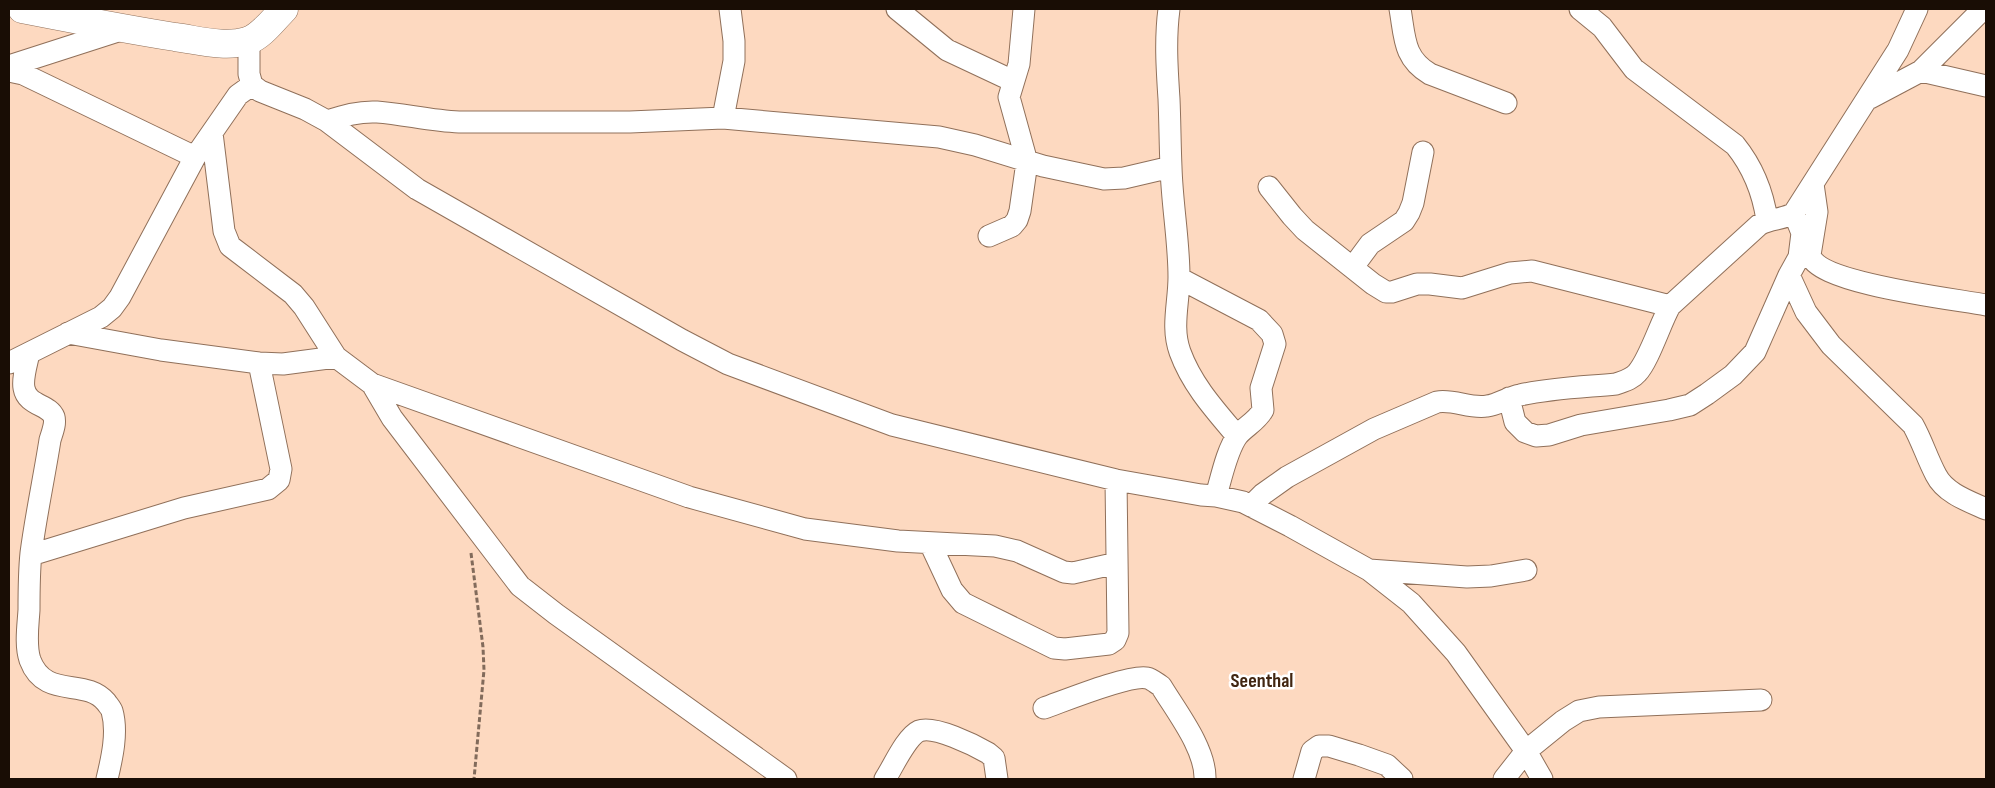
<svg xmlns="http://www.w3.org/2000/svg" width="1995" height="788" font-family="'Sofia Sans Condensed',sans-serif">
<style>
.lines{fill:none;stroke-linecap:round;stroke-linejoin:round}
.minor-casing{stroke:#90705a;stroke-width:23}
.major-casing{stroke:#90705a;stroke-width:29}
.path{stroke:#826b5b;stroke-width:3;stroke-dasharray:5 2.5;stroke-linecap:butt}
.minor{stroke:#fff;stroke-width:21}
.major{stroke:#fff;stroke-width:28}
.labels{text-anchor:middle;stroke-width:5;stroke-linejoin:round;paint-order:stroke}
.quarter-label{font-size:20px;font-weight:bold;fill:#412611;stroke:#fff}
</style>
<rect width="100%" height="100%" fill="#fdd9c0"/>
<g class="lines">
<g class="minor-casing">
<path id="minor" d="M897,9L947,50L1013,81
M1169,9C1165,39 1167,69 1169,99C1170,122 1170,145 1171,167C1172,204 1179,241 1179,277C1179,303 1171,327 1180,352C1192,385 1215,410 1237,436
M1400,9C1405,37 1403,58 1430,74L1506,103
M1580,9L1602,27L1634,69L1735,145C1752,166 1763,193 1767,220
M249,41V74L252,85L260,91L305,109L327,121L417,189L682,340L728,364L892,425L1116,480L1201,495L1216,496L1243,502L1290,526L1369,570L1411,603L1456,653L1526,751L1542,779
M9,66L124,29
M9,71L23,74L195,157
M1921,71L1983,9
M1870,98L1921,71L1986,86
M723,118L734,61V41L730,9
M327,121C343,116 359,111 377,112C404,114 431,121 459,122H630L723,118L939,137L975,145L1043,166L1104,179L1124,178L1171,167
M212,133L224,231L230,246L293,294L304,307L336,357L372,384L689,497L805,529L898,541L995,546L1017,551L1064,572L1073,573L1117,563
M1813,184L1817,212L1810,255C1819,284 1955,299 1986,305
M1269,187L1292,216L1305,230L1373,284L1386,292H1392L1417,284H1430L1462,288L1510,273L1532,271L1670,306
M989,236L1012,226L1017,220L1020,211L1027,162L1009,97L1019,64L1024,9
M1353,267L1370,244L1404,221L1409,213L1413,203L1423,152
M1789,275L1806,312L1831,345L1913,425C1922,441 1927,458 1936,475C1945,493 1968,501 1986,509
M1179,278L1259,320L1272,334L1275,344L1261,388L1263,410C1257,421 1246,426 1238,435C1227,449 1221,479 1216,496
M68,333L161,350L259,363L283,364L336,357
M29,353C27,363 22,378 24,388C27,406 49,404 54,417C56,424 52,433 50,440C44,478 36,515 31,553C29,572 29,592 29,610C28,626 25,645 30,660C45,700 85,677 106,702C108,705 111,708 112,711C118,732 112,758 107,779
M9,363L101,317L112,308L120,297L195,157L238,95L252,85
M372,384L392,418L520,586L556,614L786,779
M1509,398L1515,422L1525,432L1536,436L1549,435L1581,425L1669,410L1690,405L1707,394L1733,375L1755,352L1789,275L1799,257L1802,233L1794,213
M1251,506L1263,494L1287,477L1374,429L1437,402C1454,399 1470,409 1487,406C1498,405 1508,397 1520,395C1551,388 1584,387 1616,384C1624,381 1632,379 1637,373C1649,360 1660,324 1670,306L1759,225C1770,218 1783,220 1794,213L1898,50L1917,9
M930,543L952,590L963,603L1054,648L1065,649L1109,644L1115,640L1118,633L1116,480
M31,555L184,508L268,489L279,480L281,469L259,363
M1369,570L1467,577L1491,576L1526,570
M1044,708C1064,701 1130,674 1147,678C1152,679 1156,683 1161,686C1176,711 1206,749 1205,779
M885,779C893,767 906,737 919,731C934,725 974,745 988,753L994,758L997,779
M1304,779L1312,751L1319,746H1329L1359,755L1387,765L1402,779
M1504,779L1526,751L1563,721L1579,711L1599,707L1761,700"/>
</g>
<g class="major-casing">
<path id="major" d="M22,9C73,19 124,29 175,37C198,40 225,48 247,41C261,37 274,19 284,9"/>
</g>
<path class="path" d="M471,553L483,647L484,670L474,779"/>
<use href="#minor" class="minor"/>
<use href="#major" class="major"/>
</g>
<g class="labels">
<g class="quarter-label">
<text x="1262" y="687">Seenthal</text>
</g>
</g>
<rect width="1995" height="788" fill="none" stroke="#190d05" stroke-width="20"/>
</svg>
